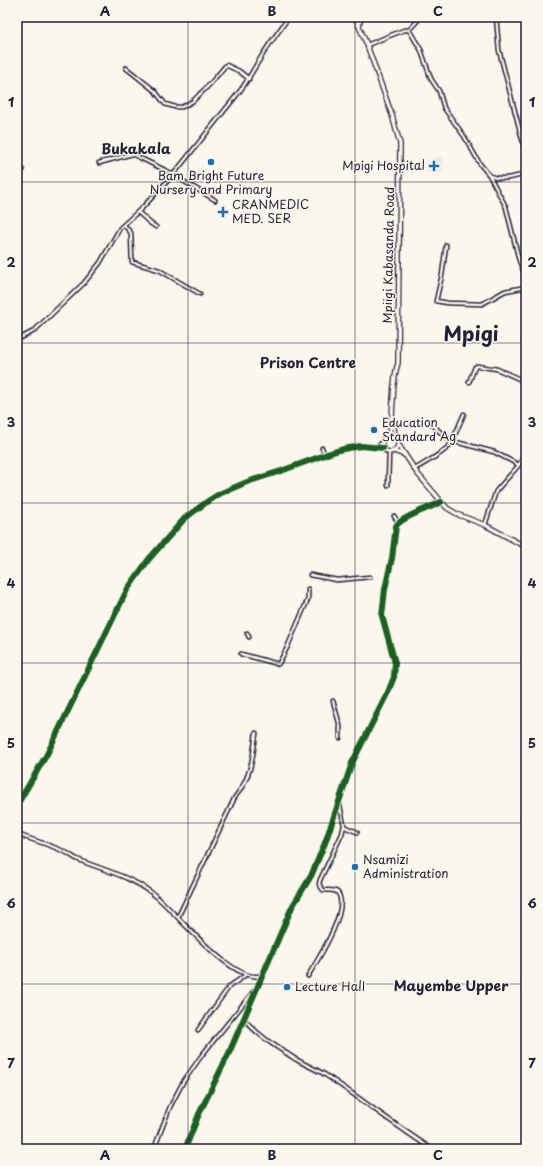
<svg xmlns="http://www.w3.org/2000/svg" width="543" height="1166" font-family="'Playpen Sans',sans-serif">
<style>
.built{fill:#e9e7ef}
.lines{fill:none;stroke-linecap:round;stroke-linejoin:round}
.minor-casing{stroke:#22223b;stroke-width:5.5}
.secondary-casing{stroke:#22223b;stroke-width:6}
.minor{stroke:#fbf7ec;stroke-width:2.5}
.secondary{stroke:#fbf7ec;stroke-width:3.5}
.cycleway-casing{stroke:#fbf7ec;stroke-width:8}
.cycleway{stroke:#1b5e20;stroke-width:6}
.grid{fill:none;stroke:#22223b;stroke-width:1;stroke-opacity:0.55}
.poi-dot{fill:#1f6fb2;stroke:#fbf7ec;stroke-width:1.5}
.labels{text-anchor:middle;stroke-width:3;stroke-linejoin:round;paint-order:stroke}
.poi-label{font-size:12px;fill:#22223b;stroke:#fbf7ec;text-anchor:start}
.street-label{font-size:12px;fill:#22223b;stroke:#fbf7ec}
.quarter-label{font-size:14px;font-weight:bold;fill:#22223b;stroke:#fbf7ec}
.town-label{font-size:20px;font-weight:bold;fill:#22223b;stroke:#fbf7ec}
.neatline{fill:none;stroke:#22223b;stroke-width:1.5}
.grid-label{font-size:13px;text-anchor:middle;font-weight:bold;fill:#22223b}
</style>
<rect width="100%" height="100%" fill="#fbf7ec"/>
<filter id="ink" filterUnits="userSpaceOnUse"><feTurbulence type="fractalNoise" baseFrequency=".025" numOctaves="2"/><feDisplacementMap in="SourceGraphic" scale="8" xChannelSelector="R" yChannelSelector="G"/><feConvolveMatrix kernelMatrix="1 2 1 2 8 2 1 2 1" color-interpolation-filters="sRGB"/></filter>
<g filter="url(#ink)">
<path class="built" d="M437,157L442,158L443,171L427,173L426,162Z"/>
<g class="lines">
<g class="minor-casing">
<path id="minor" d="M496,17L499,50L526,154
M288,18L326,17
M409,30L421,17
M367,45L404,30H409L421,50L431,79L439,91L444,108L464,136L480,164L489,175L506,207L519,260L526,278
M126,68L155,91L165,104L175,107H182L193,101L210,84L226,65L239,71L249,79
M99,163L132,154L171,173L173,175L215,200
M17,166L23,170
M490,176C501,181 514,177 526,174
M138,212L150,223L156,227
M124,225L131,233L132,262L159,270L200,294
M446,245L442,275L436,301L448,303L482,304L505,291L526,287
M17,340L34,331L84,283L100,263L120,228L143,207L173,175L240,91C248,80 253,70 260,59C269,44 279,31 289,17
M469,382L475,367L477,366L497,369L526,382
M430,422L440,432L452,441L494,452L519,465
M376,447L382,443
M322,448L325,455
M415,469C424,463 449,451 453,440C456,432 460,423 464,414
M388,485L389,452
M394,516L398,522
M485,525L496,491L519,465L526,451
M310,575L337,580L370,577
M247,633L249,637
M241,654L278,664L279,663L287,648L308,599V589
M333,701L340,726V738
M339,801L344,825L345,827L357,832
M17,805L47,754L127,590L149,559L185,518L208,501L219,494L247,482L281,471L330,453L343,449L361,446L383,448
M17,834C32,840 48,844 63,851C69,853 73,858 79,860C106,871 136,878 158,898C178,915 236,987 263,975
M178,917L235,797C251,778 253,757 256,733
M308,976C317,961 350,910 338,893C335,889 328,891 323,890L319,884L320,880L342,834L344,825
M244,1019C258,1036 278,1048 297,1060C306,1065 315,1069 324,1074C360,1098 395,1125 432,1149
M198,1030L229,987C234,982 241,980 245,975
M154,1149L170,1107L183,1082L202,1055L257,987
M185,1149L199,1114L229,1053L292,907L311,876L325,843L352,763L388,692L394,677L395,663L382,616L385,589L392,558L396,526C401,517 430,508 441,502"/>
</g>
<g class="secondary-casing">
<path id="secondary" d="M355,17L367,45L392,115L400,144L398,363C390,387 396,413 388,437
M359,26L361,17
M393,422L396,440
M382 444a8 8 0 1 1 16 0a8 8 0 1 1-16 0Z
M398,444L417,473L447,508L459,515L485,525L526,547
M394,451L404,455"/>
</g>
<use href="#minor" class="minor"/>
<use href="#secondary" class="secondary"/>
<g class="cycleway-casing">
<path id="cycleway" d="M17,805L47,754L127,590L149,559L185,518L208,501L219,494L247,482L281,471L330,453L343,449L361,446L383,448
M185,1149L199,1114L229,1053L292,907L311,876L325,843L352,763L388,692L394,677L395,663L382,616L385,589L392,558L396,526C401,517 430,508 441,502"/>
</g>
<use href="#cycleway" class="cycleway"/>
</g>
</g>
<path class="grid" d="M188,17V1149M355,17V1149M17,182H526M17,343H526M17,503H526M17,663H526M17,823H526M17,984H526"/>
<g class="poi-dot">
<circle cx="211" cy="162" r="4"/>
<path d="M432 160h4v4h4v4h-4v4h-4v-4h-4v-4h4z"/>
<path d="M221 206h4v4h4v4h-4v4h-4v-4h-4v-4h4z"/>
<circle cx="374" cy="430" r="4"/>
<circle cx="355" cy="867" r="4"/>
<circle cx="287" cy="987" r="4"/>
</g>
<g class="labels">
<g class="poi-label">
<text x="425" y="170" text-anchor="end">Mpigi Hospital</text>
<text x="211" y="180" text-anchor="middle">Bam Bright Future<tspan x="211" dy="14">Nursery and Primary</tspan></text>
<text x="232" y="209">CRANMEDIC<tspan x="232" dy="14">MED. SER</tspan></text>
<text x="382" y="427">Education<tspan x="382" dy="14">Standard Ag</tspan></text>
<text x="363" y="864">Nsamizi<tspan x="363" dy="14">Administration</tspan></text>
<text x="295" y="991">Lecture Hall</text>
</g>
<g class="street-label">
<text transform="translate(389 255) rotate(-89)" y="4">Mpiigi Kabasanda Road</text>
</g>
<g class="quarter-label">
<text x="136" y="154">Bukakala</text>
<text x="308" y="368">Prison Centre</text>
<text x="451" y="991">Mayembe Upper</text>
</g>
<g class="town-label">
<text x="471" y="341">Mpigi</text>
</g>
</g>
<rect width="543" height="1166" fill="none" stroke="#fbf7ec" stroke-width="44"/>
<rect x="22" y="22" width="499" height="1122" class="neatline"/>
<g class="grid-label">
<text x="105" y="16">A</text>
<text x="272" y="16">B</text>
<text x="438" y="16">C</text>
<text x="11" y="107">1</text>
<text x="532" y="107">1</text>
<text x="11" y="267">2</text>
<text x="532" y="267">2</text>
<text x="11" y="427">3</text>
<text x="532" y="427">3</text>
<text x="11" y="588">4</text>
<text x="532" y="588">4</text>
<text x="11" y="748">5</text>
<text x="532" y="748">5</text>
<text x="11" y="908">6</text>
<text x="532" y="908">6</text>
<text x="11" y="1068">7</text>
<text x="532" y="1068">7</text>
<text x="105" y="1160">A</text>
<text x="272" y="1160">B</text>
<text x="438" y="1160">C</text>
</g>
</svg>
